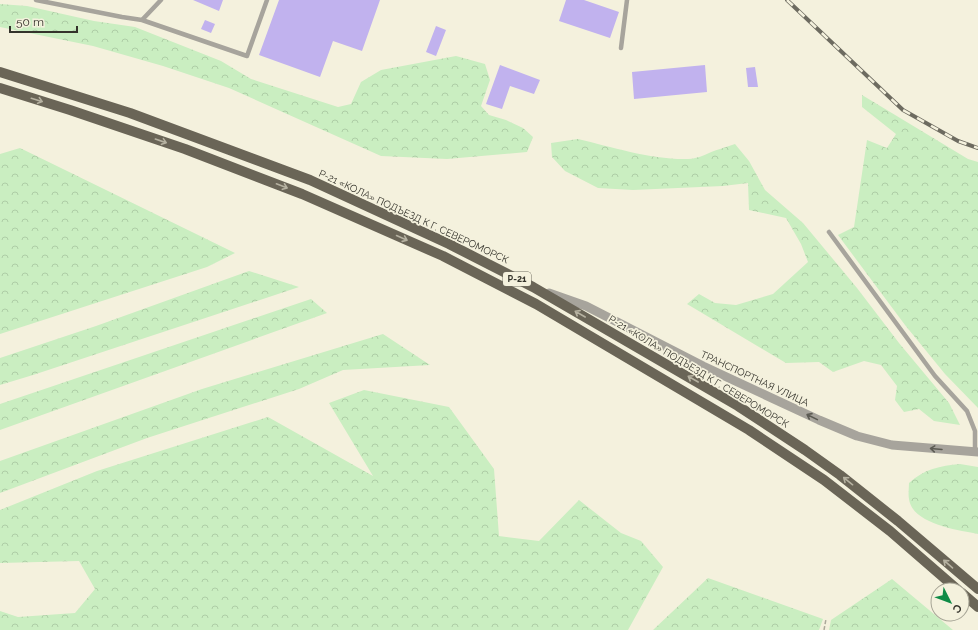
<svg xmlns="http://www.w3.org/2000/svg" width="978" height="630" font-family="Raleway,sans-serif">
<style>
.forest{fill:url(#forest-crowns)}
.building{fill:#c1b2ee}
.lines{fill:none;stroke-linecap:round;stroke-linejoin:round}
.path{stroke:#aca99a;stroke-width:1.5;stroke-dasharray:4 2;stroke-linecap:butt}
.service{stroke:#a7a49c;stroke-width:4.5}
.minor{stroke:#a7a49c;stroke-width:9}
.primary{stroke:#6a6557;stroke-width:10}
.rail-casing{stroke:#6d6b60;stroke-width:4}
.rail{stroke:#f4f1dd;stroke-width:2.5;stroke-dasharray:8;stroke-linecap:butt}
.oneway{stroke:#b6b2a1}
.oneway2{stroke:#5c5b53}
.labels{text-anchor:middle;stroke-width:3.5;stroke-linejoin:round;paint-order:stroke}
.shield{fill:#f4f1dd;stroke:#6e6c60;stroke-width:1}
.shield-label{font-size:9px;font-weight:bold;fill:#34332b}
.street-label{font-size:10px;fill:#34332b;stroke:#f4f1dd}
</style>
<defs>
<pattern id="forest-crowns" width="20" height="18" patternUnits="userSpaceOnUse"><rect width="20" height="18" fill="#caeec1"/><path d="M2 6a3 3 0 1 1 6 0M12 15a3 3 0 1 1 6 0" fill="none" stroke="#aecda6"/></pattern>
</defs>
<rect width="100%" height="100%" fill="#f4f1dd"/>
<path class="forest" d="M0,4L27,6L94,21L135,27L221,61L251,79L338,107L351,104L361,82L381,70L456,56L485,64L490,80L481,106L489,115L506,120L523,128L533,137L527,152L447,159L381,156L229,88L163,66L93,46L0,27Z
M862,95L968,159L978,162V408L945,374L905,325L838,235L854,227L867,140L887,148L896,134L862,107Z
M578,139C612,147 652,160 688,159C699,159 709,152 720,149C725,147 730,146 735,144L749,161L765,190L803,223L857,288L899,343L949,403L960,425L934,421L919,409L904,412L895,400L897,386L881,365L864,361L833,372L819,362L786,363L687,304L699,294L715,303L736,305L773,294L808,262L801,244L786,218L749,210L748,183L723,186L633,190L598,188L565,171L552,157L551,143Z
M20,148L235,253L207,267L0,334V154Z
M249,271L299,287L33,375L0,385V358L96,326Z
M311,299L327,313L0,430V404Z
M383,334L430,365L343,370L299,389L147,438L0,493V461L202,389Z
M364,390L449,407L494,469L499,536L539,541L579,500L621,533L641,541L663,567L628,630H0V611L18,617L75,613L95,589L79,561L0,563V510L97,471L268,417L373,476L329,403Z
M960,464L978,467V534C958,530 912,524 909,499C908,494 909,488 909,483C924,469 940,466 960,464Z
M708,578L823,619L819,630H653Z
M892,579L953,630H829L831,620Z"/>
<path class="building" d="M193,0H223L219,11Z
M279,0H380L362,51L333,41L320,77L259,55Z
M566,0H584L619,12L610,38L559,21Z
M205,20L215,24L211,33L201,29Z
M436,26L446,30L436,56L426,52Z
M500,65L540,80L534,94L510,86L502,109L486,104Z
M705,65L707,92L634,99L632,72Z
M755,67L758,87H748L746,68Z"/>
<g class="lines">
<path class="path" d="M824,630L826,619"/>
<path class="service" d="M36,0L122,17L142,20L161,0
M142,20L247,56L267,0
M621,48L627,0
M829,232L935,376L967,411L975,431V451"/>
<path class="minor" d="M549,293L586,306L703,366L819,420L857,436L892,445L978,452"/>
<path class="primary" d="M0,72L130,113L310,180L449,244L533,287L738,406L805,450L840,475L898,521L978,589
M0,88L70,110L185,149L302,194L443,256L536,304L749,430L824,480L890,531L958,590
M962,593L978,607"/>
<g class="rail-casing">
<path id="rail" d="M787,0L903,110L958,141L978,148"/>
</g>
<use href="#rail" class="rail"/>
</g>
<defs><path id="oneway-shaft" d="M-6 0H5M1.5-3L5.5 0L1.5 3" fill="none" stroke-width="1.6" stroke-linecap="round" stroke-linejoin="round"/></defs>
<g class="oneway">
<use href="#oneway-shaft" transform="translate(37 100) rotate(17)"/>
<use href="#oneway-shaft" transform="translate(161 141) rotate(19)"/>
<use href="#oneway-shaft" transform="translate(282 186) rotate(21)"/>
<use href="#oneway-shaft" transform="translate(402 238) rotate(24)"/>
<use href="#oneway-shaft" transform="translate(580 314) rotate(-150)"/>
<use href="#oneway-shaft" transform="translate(693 379) rotate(-150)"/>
<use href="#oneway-shaft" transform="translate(848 481) rotate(-141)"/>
<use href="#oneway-shaft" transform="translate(948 564) rotate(-139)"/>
</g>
<g class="oneway2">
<use href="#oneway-shaft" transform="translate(812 417) rotate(-154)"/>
<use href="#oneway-shaft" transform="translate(936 449) rotate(-175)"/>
</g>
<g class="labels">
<rect class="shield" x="503" y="272" width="28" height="14" rx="3"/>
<g class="shield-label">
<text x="517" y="282">Р-21</text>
</g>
<g class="street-label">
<text transform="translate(414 216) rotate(25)" y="4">Р-21 «КОЛА» ПОДЪЕЗД К Г. СЕВЕРОМОРСК</text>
<text transform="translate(699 371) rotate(31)" y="4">Р-21 «КОЛА» ПОДЪЕЗД К Г. СЕВЕРОМОРСК</text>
<text transform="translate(755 378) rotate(25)" y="4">ТРАНСПОРТНАЯ УЛИЦА</text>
</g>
</g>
<g transform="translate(950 602) rotate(132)"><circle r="19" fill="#f4f1dd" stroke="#a7a596"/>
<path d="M0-3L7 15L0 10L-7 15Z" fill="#0f8b46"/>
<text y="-6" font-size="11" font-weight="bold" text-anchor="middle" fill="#34332b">С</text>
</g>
<path d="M10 26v6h67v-6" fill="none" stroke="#34332b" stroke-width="2"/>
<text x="16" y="26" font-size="12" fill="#34332b" stroke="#f4f1dd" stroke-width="3" paint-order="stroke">50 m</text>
</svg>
